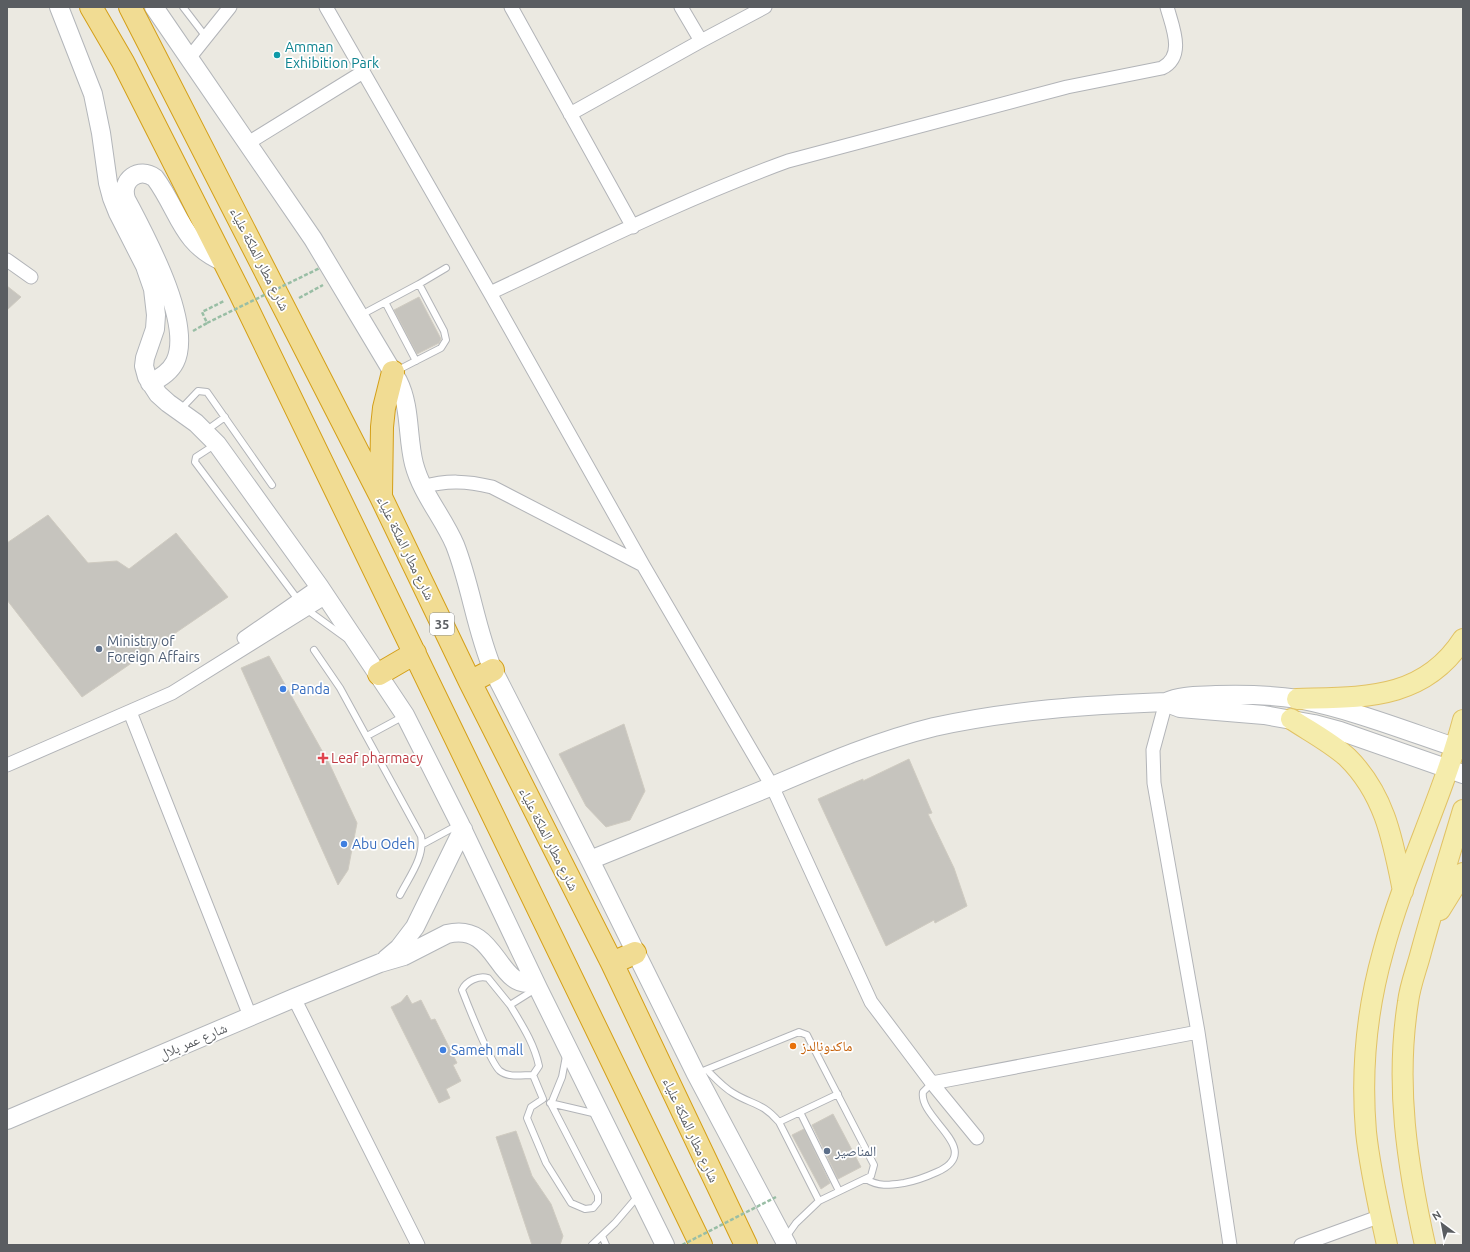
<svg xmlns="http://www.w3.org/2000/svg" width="1470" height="1252" font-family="Ubuntu,'Noto Naskh Arabic',sans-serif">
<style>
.building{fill:#c6c4be;stroke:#cfcbc1}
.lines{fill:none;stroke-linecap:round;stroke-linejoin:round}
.lane-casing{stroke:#b2b4b8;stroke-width:8}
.street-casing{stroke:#b2b4b8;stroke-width:15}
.secondary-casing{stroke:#b3b6ba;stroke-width:20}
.primary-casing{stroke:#e1c265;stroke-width:22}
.highway-casing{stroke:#d49f18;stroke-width:24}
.path{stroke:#99bea5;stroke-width:2.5;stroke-dasharray:4 2;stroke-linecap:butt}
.lane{stroke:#fff;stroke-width:6}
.street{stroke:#fff;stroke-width:13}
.secondary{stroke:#fff;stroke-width:18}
.primary{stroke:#f5ecac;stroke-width:20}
.highway{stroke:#f1dc93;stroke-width:22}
.path-bridge{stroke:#99bea5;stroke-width:2.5;stroke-dasharray:4 2;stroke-linecap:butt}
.culture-dot{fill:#0f9aa8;stroke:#fff;stroke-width:1.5}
.service-dot{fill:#5c6f8a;stroke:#fff;stroke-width:1.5}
.shop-dot{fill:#3f7fe0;stroke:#fff;stroke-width:1.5}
.health-dot{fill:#e0444e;stroke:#fff;stroke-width:1.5}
.food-dot{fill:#e8710a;stroke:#fff;stroke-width:1.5}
.labels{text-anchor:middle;stroke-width:3.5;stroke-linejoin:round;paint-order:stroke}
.shield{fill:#fff;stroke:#8c8e90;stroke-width:1}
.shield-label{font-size:13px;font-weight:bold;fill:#5a5d61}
.culture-label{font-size:14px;fill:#0d838f;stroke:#fff;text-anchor:start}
.street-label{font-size:14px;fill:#5a5d61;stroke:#fff}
.service-label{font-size:14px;fill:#4e5e75;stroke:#fff;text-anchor:start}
.shop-label{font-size:14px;fill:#366cbe;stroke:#fff;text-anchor:start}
.health-label{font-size:14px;fill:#be3a42;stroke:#fff;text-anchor:start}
.food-label{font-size:14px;fill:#c56008;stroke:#fff;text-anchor:start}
</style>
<rect width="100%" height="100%" fill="#ebe9e1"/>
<path class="building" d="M7,286L21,297L7,310Z
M419,297L441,339L439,343L417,354L394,310Z
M48,515L88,563L117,561L129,569L176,533L228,597L82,697L7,600V543Z
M269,656L330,765L357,823L348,870L338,885L241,668Z
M624,724L645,791L630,820L606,827L586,806L559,754Z
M909,759L932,813L928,814L954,868L967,906L935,923L934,920L886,946L818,799L863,779V781Z
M407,995L412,1004L421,1000L431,1020L435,1019L457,1063L453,1065L461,1081L446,1089L450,1098L439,1103L391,1007L401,1002Z
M833,1114L861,1167L838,1179L812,1125Z
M804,1129L830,1183L821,1189L792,1135Z
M516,1131L532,1176L551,1204L563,1236L560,1245H532L496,1137Z"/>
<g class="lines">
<g class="lane-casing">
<path id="lane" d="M183,7L206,37
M419,284L446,268
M385,302L416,361
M361,315L419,284L444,331L446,340L441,348L396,371
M180,410L198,391L207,392L272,485
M207,430L225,417
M216,444L196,457L195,462L299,601
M306,609L346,638
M314,650L340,688L421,836C425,857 409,877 400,895
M367,736L404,716
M423,844L458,825
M510,1005L488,978C479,975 466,981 462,990C467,1003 491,1064 500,1071C509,1078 522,1075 533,1075L543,1099L531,1107L527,1118L546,1163L571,1203L585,1209L593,1208L598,1202V1195L551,1104
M707,1070C715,1078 723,1087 733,1093C752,1105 762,1102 779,1122L819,1201
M698,1073L799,1032L807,1035L809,1039L874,1165L871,1176L819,1201L796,1223L786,1237
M533,1075L539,1066C534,1043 522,1025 510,1005L537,988
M550,1103L597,1114
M551,1104L562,1077L566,1056
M800,1112L839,1191
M779,1122L838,1094
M866,1179C879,1187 890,1185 904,1183C915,1181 926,1177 937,1172C986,1150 918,1119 923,1092L932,1083
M602,1236L606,1245
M592,1245L615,1223L638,1196"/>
</g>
<g class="street-casing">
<path id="street" d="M326,7L490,293L643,565L772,786L871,1002L932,1083L977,1138
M511,7L633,227
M681,7L701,41
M190,57L230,7
M570,114L701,41L765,7
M248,143L363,72
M7,260L31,277
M490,293C588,247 686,198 788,161L1067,87L1162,68C1186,56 1172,26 1167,7
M422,487C447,480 467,481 492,487L643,565
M244,638L319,586
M1166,702L1153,750L1154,783L1198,1032L1230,1245
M130,712L250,1016
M7,765L172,693L326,597
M294,998L418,1245
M932,1083L1198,1032
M1301,1245L1381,1216"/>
</g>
<g class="secondary-casing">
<path id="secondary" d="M59,7L93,94L101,133L108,183L112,198L118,213L145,266L153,289L156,315L155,329L145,358L144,366L147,377L158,394L168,403L196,423L217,444L319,586L405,715L460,824L538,988L665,1245
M154,7L313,239L398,381C411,407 407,437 414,464C422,494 443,517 455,545C471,586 476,630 493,670L590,860L696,1074L787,1245
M150,383C161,378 170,372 175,362C194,323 144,234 126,199C120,180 139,166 155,178C180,212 181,244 224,262
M1172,705L1180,708L1264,715L1314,724L1340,731L1463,774
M590,860C650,836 710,811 770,787C824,764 877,741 934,727C1011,710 1087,705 1166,702C1181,695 1199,696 1216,695C1244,694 1271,695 1298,699C1354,710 1409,732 1463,750
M386,959L399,948L415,927L463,829
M7,1120L294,998L380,963L404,956L447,934C498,921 496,992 535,982"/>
</g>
<g class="primary-casing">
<path id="primary" d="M1297,699C1362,697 1423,701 1463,639
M1291,719C1309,731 1330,742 1347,757C1385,794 1393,841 1403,891
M1440,910L1463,873
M1387,1245C1379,1208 1370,1170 1366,1132C1361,1072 1367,1009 1383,952C1404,873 1442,799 1463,720
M1425,1245C1407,1164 1395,1085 1408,1002C1410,985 1417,968 1421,952C1434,904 1449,857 1463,810"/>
</g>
<g class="highway-casing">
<path id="highway" d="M91,7L123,62L240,293L701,1245
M130,7L381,497L470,682L612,963L746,1245
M381,494L382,427L384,408L393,372
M379,674L415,653
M470,682L493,670
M612,963L635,953"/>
</g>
<path class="path" d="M299,298L323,285
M193,331L207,323L202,312L224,301"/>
<use href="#lane" class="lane"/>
<use href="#street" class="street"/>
<use href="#secondary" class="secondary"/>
<use href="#primary" class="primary"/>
<use href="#highway" class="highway"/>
<path class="path-bridge" d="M207,323L320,268
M682,1245L776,1197"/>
</g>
<circle class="culture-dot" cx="277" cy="55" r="4"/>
<g class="service-dot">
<circle cx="99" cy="649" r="4"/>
<circle cx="827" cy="1151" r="4"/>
</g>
<g class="shop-dot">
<circle cx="283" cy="689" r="4"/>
<circle cx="344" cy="844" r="4"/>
<circle cx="443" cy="1050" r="4"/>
</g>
<path class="health-dot" d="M321 752h4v4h4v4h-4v4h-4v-4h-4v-4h4z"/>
<circle class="food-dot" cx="793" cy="1046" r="4"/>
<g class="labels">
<rect class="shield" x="430" y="613" width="24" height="22" rx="3"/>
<g class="shield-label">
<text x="442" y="629">35</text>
</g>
<g class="culture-label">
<text x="285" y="52">Amman<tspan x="285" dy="16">Exhibition Park</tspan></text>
</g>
<g class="street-label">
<text transform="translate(260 259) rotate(63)" y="5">شارع مطار الملكة علياء</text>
<text transform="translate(406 548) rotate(64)" y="5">شارع مطار الملكة علياء</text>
<text transform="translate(549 839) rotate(63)" y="5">شارع مطار الملكة علياء</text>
<text transform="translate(193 1041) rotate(-23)" y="5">شارع عمر بلال</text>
<text transform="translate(691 1130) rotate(65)" y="5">شارع مطار الملكة علياء</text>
</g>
<g class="service-label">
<text x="107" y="646">Ministry of<tspan x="107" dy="16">Foreign Affairs</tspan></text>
<text x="835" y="1156">المناصير</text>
</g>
<g class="shop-label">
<text x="291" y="694">Panda</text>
<text x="352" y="849">Abu Odeh</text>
<text x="451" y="1055">Sameh mall</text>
</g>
<g class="health-label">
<text x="331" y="763">Leaf pharmacy</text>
</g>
<g class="food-label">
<text x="801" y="1051">ماكدونالدز</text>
</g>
</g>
<rect width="1470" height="1252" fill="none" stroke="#5a5d61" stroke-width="16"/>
<g transform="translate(1442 1224) rotate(328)" stroke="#ffffff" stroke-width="3" paint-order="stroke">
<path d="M0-3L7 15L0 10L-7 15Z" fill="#5a5d61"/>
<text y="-6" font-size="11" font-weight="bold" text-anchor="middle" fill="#5a5d61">N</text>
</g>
</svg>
